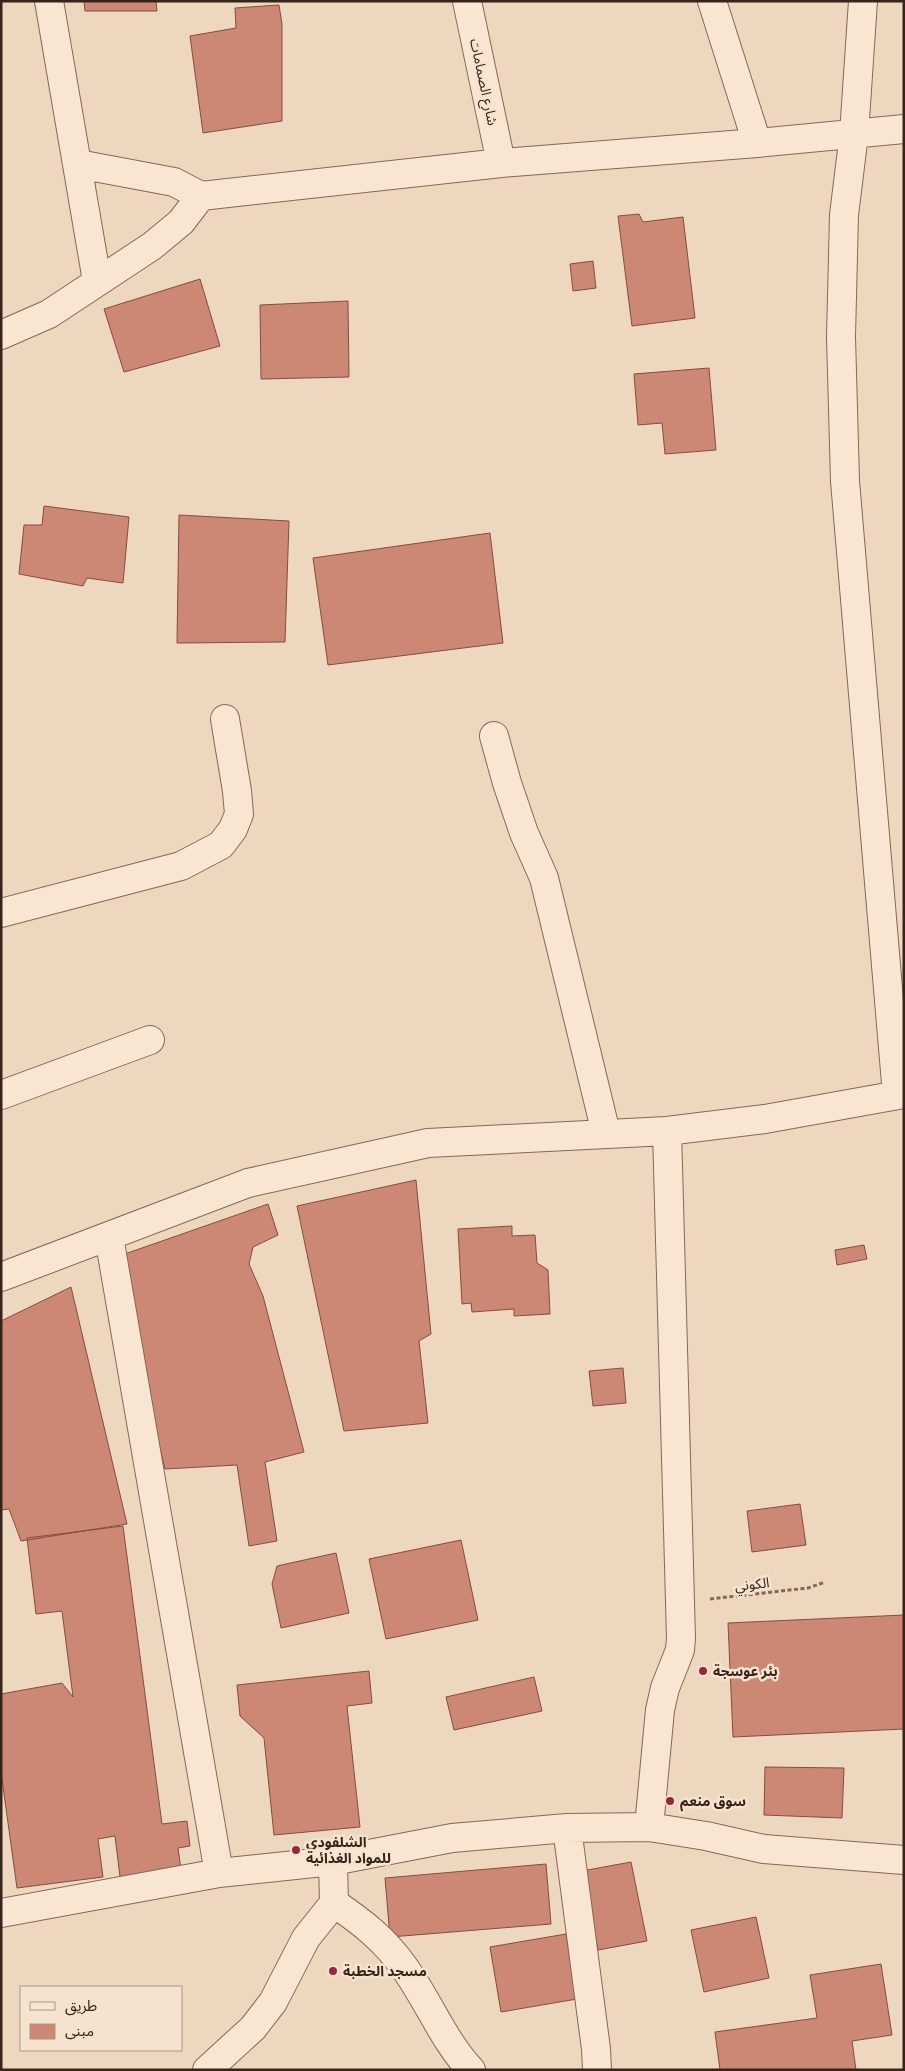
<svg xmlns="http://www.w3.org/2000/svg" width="905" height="2071" font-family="'IBM Plex Serif','Noto Sans Arabic',serif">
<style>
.building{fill:#cc8875;stroke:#864c3d}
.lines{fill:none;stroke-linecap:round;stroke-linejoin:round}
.minor-casing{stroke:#866757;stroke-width:30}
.path{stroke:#866757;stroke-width:3;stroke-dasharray:4 2.5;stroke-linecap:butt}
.minor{stroke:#f9e6d2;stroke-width:28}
.poi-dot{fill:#96273d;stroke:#f5e3cf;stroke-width:2}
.labels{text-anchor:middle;stroke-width:5;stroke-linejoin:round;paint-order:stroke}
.street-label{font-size:14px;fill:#36241c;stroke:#f5e3cf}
.poi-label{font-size:14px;font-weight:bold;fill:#36241c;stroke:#f5e3cf;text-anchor:start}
</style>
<rect width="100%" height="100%" fill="#eed7bf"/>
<path class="building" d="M84,1H156L157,11H85Z
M279,5L282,24V121L203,133L190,36L236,28L235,8Z
M639,214L643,222L683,217L695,318L632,326L618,216Z
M593,261L596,288L573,291L570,264Z
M200,279L220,346L124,372L104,309Z
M348,301L349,377L261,379L260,305Z
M709,368L716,450L665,454L662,423L638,425L634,374Z
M44,506L129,517L123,583L87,578L83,586L19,574L24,525H42Z
M179,515L289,521L285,642L177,643Z
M490,533L503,643L328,665L313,558Z
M416,1180L431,1334L419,1341L428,1423L344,1431L297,1206Z
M268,1204L278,1235L253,1247L249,1264L263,1296L304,1452L265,1462L277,1541L249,1546L237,1465L165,1469L142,1374L119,1256Z
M512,1226V1236L535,1235L537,1263L548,1270L550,1314L514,1316V1309L472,1312L471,1303L462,1304L458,1229Z
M864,1245L867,1259L837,1265L835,1250Z
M71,1287L127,1524L21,1541L9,1509L1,1510V1321Z
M623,1368L626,1403L593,1406L589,1371Z
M800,1504L806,1545L752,1552L747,1511Z
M123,1526L162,1824L187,1821L190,1846L178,1848L182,1877L121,1885L115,1836L98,1839L103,1877L17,1888L1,1772V1694L62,1683L73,1697L62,1611L36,1614L27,1538Z
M461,1540L478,1620L386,1639L369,1559Z
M336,1553L349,1613L281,1628L272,1584L277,1566Z
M904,1615V1729L733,1737L728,1623Z
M369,1671L372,1703L347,1706L360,1827L274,1835L264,1738L240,1716L237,1685Z
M534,1677L542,1711L454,1730L446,1697Z
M765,1767L844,1768L842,1818L764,1815Z
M631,1862L647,1941L598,1950L582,1871Z
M546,1864L551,1924L390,1937L385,1878Z
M756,1917L769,1978L704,1992L691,1930Z
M566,1934L577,1999L501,2012L490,1947Z
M881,1964L892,2035L852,2041L856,2070H720L715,2032L817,2018L810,1975Z"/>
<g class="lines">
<g class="minor-casing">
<path id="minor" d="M49,1L97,281
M467,1L501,163
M712,1L757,143
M863,1L854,134L844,215L841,337L845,481L897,1095
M78,164L174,182L201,196L501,163L757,143L904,129
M1,335L49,314L152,246L181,222L201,196
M494,736L507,783L524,833L544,878L606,1133
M1,913L181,866L221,845L233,829L239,814L237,791L225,719
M1,1095L150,1040
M109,1237L219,1873
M1,1277L248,1183L428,1143L667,1131L765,1119L904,1094
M649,1827L660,1710L665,1688L680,1650L681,1638L667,1131
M567,1828L596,2049L597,2070
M334,1903C362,1922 384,1939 404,1967C428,2000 443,2040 471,2070
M1,1913L219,1873L333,1861L452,1838L567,1828L649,1827L706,1836L764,1849L904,1860
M207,2070L253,2028L273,2002L306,1938L334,1903L333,1861"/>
</g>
<path class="path" d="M710,1599L808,1588L825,1582"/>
<use href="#minor" class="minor"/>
</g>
<g class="poi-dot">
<circle cx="703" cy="1671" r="5"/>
<circle cx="670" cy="1801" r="5"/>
<circle cx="296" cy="1850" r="5"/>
<circle cx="333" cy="1971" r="5"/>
</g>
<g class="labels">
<g class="street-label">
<text transform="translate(484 82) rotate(78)" y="5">شارع الصمامات</text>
<text transform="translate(752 1584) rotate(-6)" y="5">الكوني</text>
</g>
<g class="poi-label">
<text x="713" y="1676">بئر عوسجة</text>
<text x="680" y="1806">سوق منعم</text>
<text x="306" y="1847">الشلفودي<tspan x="306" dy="16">للمواد الغذائية</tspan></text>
<text x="343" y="1976">مسجد الخطبة</text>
</g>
</g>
<rect width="905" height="2071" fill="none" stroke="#36241c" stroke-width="5"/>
<rect x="20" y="1986" width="162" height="65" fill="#f5e3cf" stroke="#a99787"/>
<rect x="30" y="2002" width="25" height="8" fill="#f9e6d2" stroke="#a99787"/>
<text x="65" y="2011" font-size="15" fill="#36241c">طريق</text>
<rect x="30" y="2024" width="25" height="15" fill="#cc8875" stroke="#a99787"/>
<text x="65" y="2036" font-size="15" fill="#36241c">مبنى</text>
</svg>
